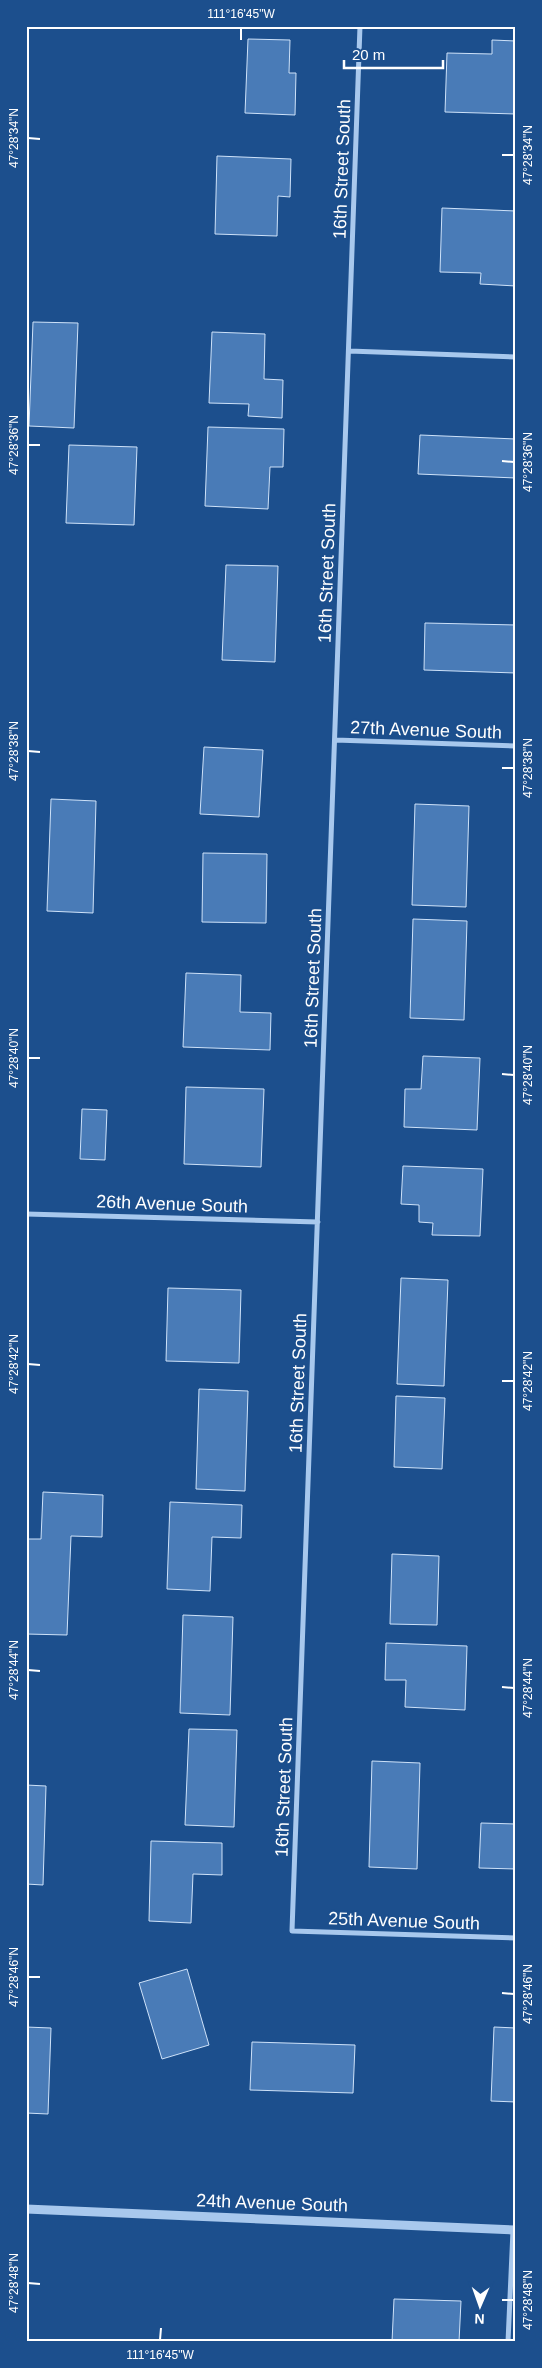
<svg xmlns="http://www.w3.org/2000/svg" width="542" height="2368" font-family="Helvetica,sans-serif">
<style>
.building{fill:#497bb7;stroke:#cee2f9}
.lines{fill:none;stroke-linecap:round;stroke-linejoin:round}
.minor{stroke:#a8c8ed;stroke-width:5}
.tertiary{stroke:#a8c8ed;stroke-width:9}
.ticks{fill:none;stroke:#fff;stroke-width:2}
.labels{text-anchor:middle;stroke-width:4;stroke-linejoin:round;paint-order:stroke}
.street-label{font-size:18px;fill:#fff;stroke:#1c4f8d}
.neatline{fill:none;stroke:#fff;stroke-width:2}
.ticks-label{font-size:12px;text-anchor:middle;fill:#fff}
</style>
<rect width="100%" height="100%" fill="#1c4f8d"/>
<path class="building" d="M248,39L290,40L289,73H296L295,115L245,113Z
M492,40L516,41V114L445,112L447,53L492,54Z
M217,156L291,159L290,197L278,196L277,236L215,234Z
M442,208L516,211V286L480,284L481,273L440,272Z
M33,322L78,323L74,428L29,426Z
M212,332L265,334L264,379L283,380L282,418L248,416L249,404L209,403Z
M208,427L284,429L283,467H270L268,509L205,506Z
M420,435L516,439V478L418,474Z
M69,445L137,447L134,525L66,523Z
M226,565L278,566L275,662L222,660Z
M425,623L516,625V673L424,670Z
M204,747L263,750L259,817L200,814Z
M51,799L96,801L93,913L47,911Z
M415,804L469,806L466,907L412,905Z
M203,853L267,854L266,923L202,922Z
M413,919L467,921L464,1020L410,1018Z
M186,973L241,975L240,1012L271,1013L270,1050L183,1047Z
M423,1056L480,1058L477,1130L404,1127L405,1089H421Z
M186,1087L264,1089L261,1167L184,1164Z
M82,1109L107,1110L105,1160L80,1159Z
M403,1166L483,1169L480,1236L432,1235L433,1223L419,1222V1205L401,1204Z
M401,1278L448,1280L444,1386L397,1384Z
M168,1288L241,1290L239,1363L166,1361Z
M199,1389L248,1391L245,1491L196,1489Z
M396,1396L445,1398L442,1469L394,1467Z
M43,1492L103,1495L102,1537L71,1536L67,1635L26,1634V1539H41Z
M170,1502L242,1505L241,1538L212,1537L210,1591L167,1589Z
M392,1554L439,1556L437,1625L390,1624Z
M183,1615L233,1617L230,1715L180,1713Z
M386,1643L467,1646L465,1710L405,1707L406,1680H385Z
M189,1729L237,1730L234,1827L185,1825Z
M372,1761L420,1763L417,1869L369,1867Z
M26,1785L46,1786L43,1885L26,1884Z
M481,1823L516,1824V1869L479,1868Z
M151,1841L222,1843V1875L193,1874L191,1923L149,1921Z
M187,1969L209,2045L162,2059L139,1983Z
M26,2027L51,2028L48,2114L26,2113Z
M494,2027L516,2028V2102L491,2101Z
M252,2042L355,2045L353,2093L250,2090Z
M394,2299L461,2301L459,2342H392Z"/>
<g class="lines">
<path class="minor" d="M360,26L292,1931L516,1938
M349,351L516,357
M335,740L516,746
M26,1214L318,1222
M508,2342L513,2230"/>
<path class="tertiary" d="M26,2209L516,2230"/>
</g>
<path class="ticks" d="M241,40V28M28,138L40,139M502,155H514M28,445H40M502,461L514,462M28,751L40,752M502,768H514M28,1058H40M502,1074L514,1075M28,1364L40,1365M502,1381H514M28,1670L40,1671M502,1687L514,1688M28,1977H40M502,1993L514,1994M28,2283L40,2284M502,2300H514M160,2340L161,2328"/>
<g class="labels">
<g class="street-label">
<text transform="translate(342 169) rotate(-88)" y="6">16th Street South</text>
<text transform="translate(327 573) rotate(-88)" y="6">16th Street South</text>
<text transform="translate(426 730) rotate(2)" y="6">27th Avenue South</text>
<text transform="translate(313 978) rotate(-88)" y="6">16th Street South</text>
<text transform="translate(172 1204) rotate(2)" y="6">26th Avenue South</text>
<text transform="translate(298 1383) rotate(-88)" y="6">16th Street South</text>
<text transform="translate(284 1787) rotate(-88)" y="6">16th Street South</text>
<text transform="translate(404 1921) rotate(2)" y="6">25th Avenue South</text>
<text transform="translate(272 2203) rotate(2)" y="6">24th Avenue South</text>
</g>
</g>
<rect width="542" height="2368" fill="none" stroke="#1c4f8d" stroke-width="55"/>
<g transform="translate(480 2306) rotate(182)" stroke="#1c4f8d" stroke-width="4" paint-order="stroke">
<path d="M0-4L9 19L0 12L-9 19Z" fill="#ffffff"/>
<text y="-8" font-size="14" font-weight="bold" text-anchor="middle" fill="#ffffff">N</text>
</g>
<path d="M344 60v8h99v-8" fill="none" stroke="#ffffff" stroke-width="2.5"/>
<text x="352" y="60" font-size="15" fill="#ffffff" stroke="#1c4f8d" stroke-width="4" paint-order="stroke">20 m</text>
<rect x="28" y="28" width="486" height="2312" class="neatline"/>
<g class="ticks-label">
<text x="241" y="18">111°16'45"W</text>
<text transform="translate(14 138) rotate(-90)" y="4">47°28'34"N</text>
<text transform="translate(528 155) rotate(-90)" y="4">47°28'34"N</text>
<text transform="translate(14 445) rotate(-90)" y="4">47°28'36"N</text>
<text transform="translate(528 462) rotate(-90)" y="4">47°28'36"N</text>
<text transform="translate(14 751) rotate(-90)" y="4">47°28'38"N</text>
<text transform="translate(528 768) rotate(-90)" y="4">47°28'38"N</text>
<text transform="translate(14 1058) rotate(-90)" y="4">47°28'40"N</text>
<text transform="translate(528 1075) rotate(-90)" y="4">47°28'40"N</text>
<text transform="translate(14 1364) rotate(-90)" y="4">47°28'42"N</text>
<text transform="translate(528 1381) rotate(-90)" y="4">47°28'42"N</text>
<text transform="translate(14 1670) rotate(-90)" y="4">47°28'44"N</text>
<text transform="translate(528 1688) rotate(-90)" y="4">47°28'44"N</text>
<text transform="translate(14 1977) rotate(-90)" y="4">47°28'46"N</text>
<text transform="translate(528 1994) rotate(-90)" y="4">47°28'46"N</text>
<text transform="translate(14 2283) rotate(-90)" y="4">47°28'48"N</text>
<text transform="translate(528 2300) rotate(-90)" y="4">47°28'48"N</text>
<text x="160" y="2359">111°16'45"W</text>
</g>
</svg>
